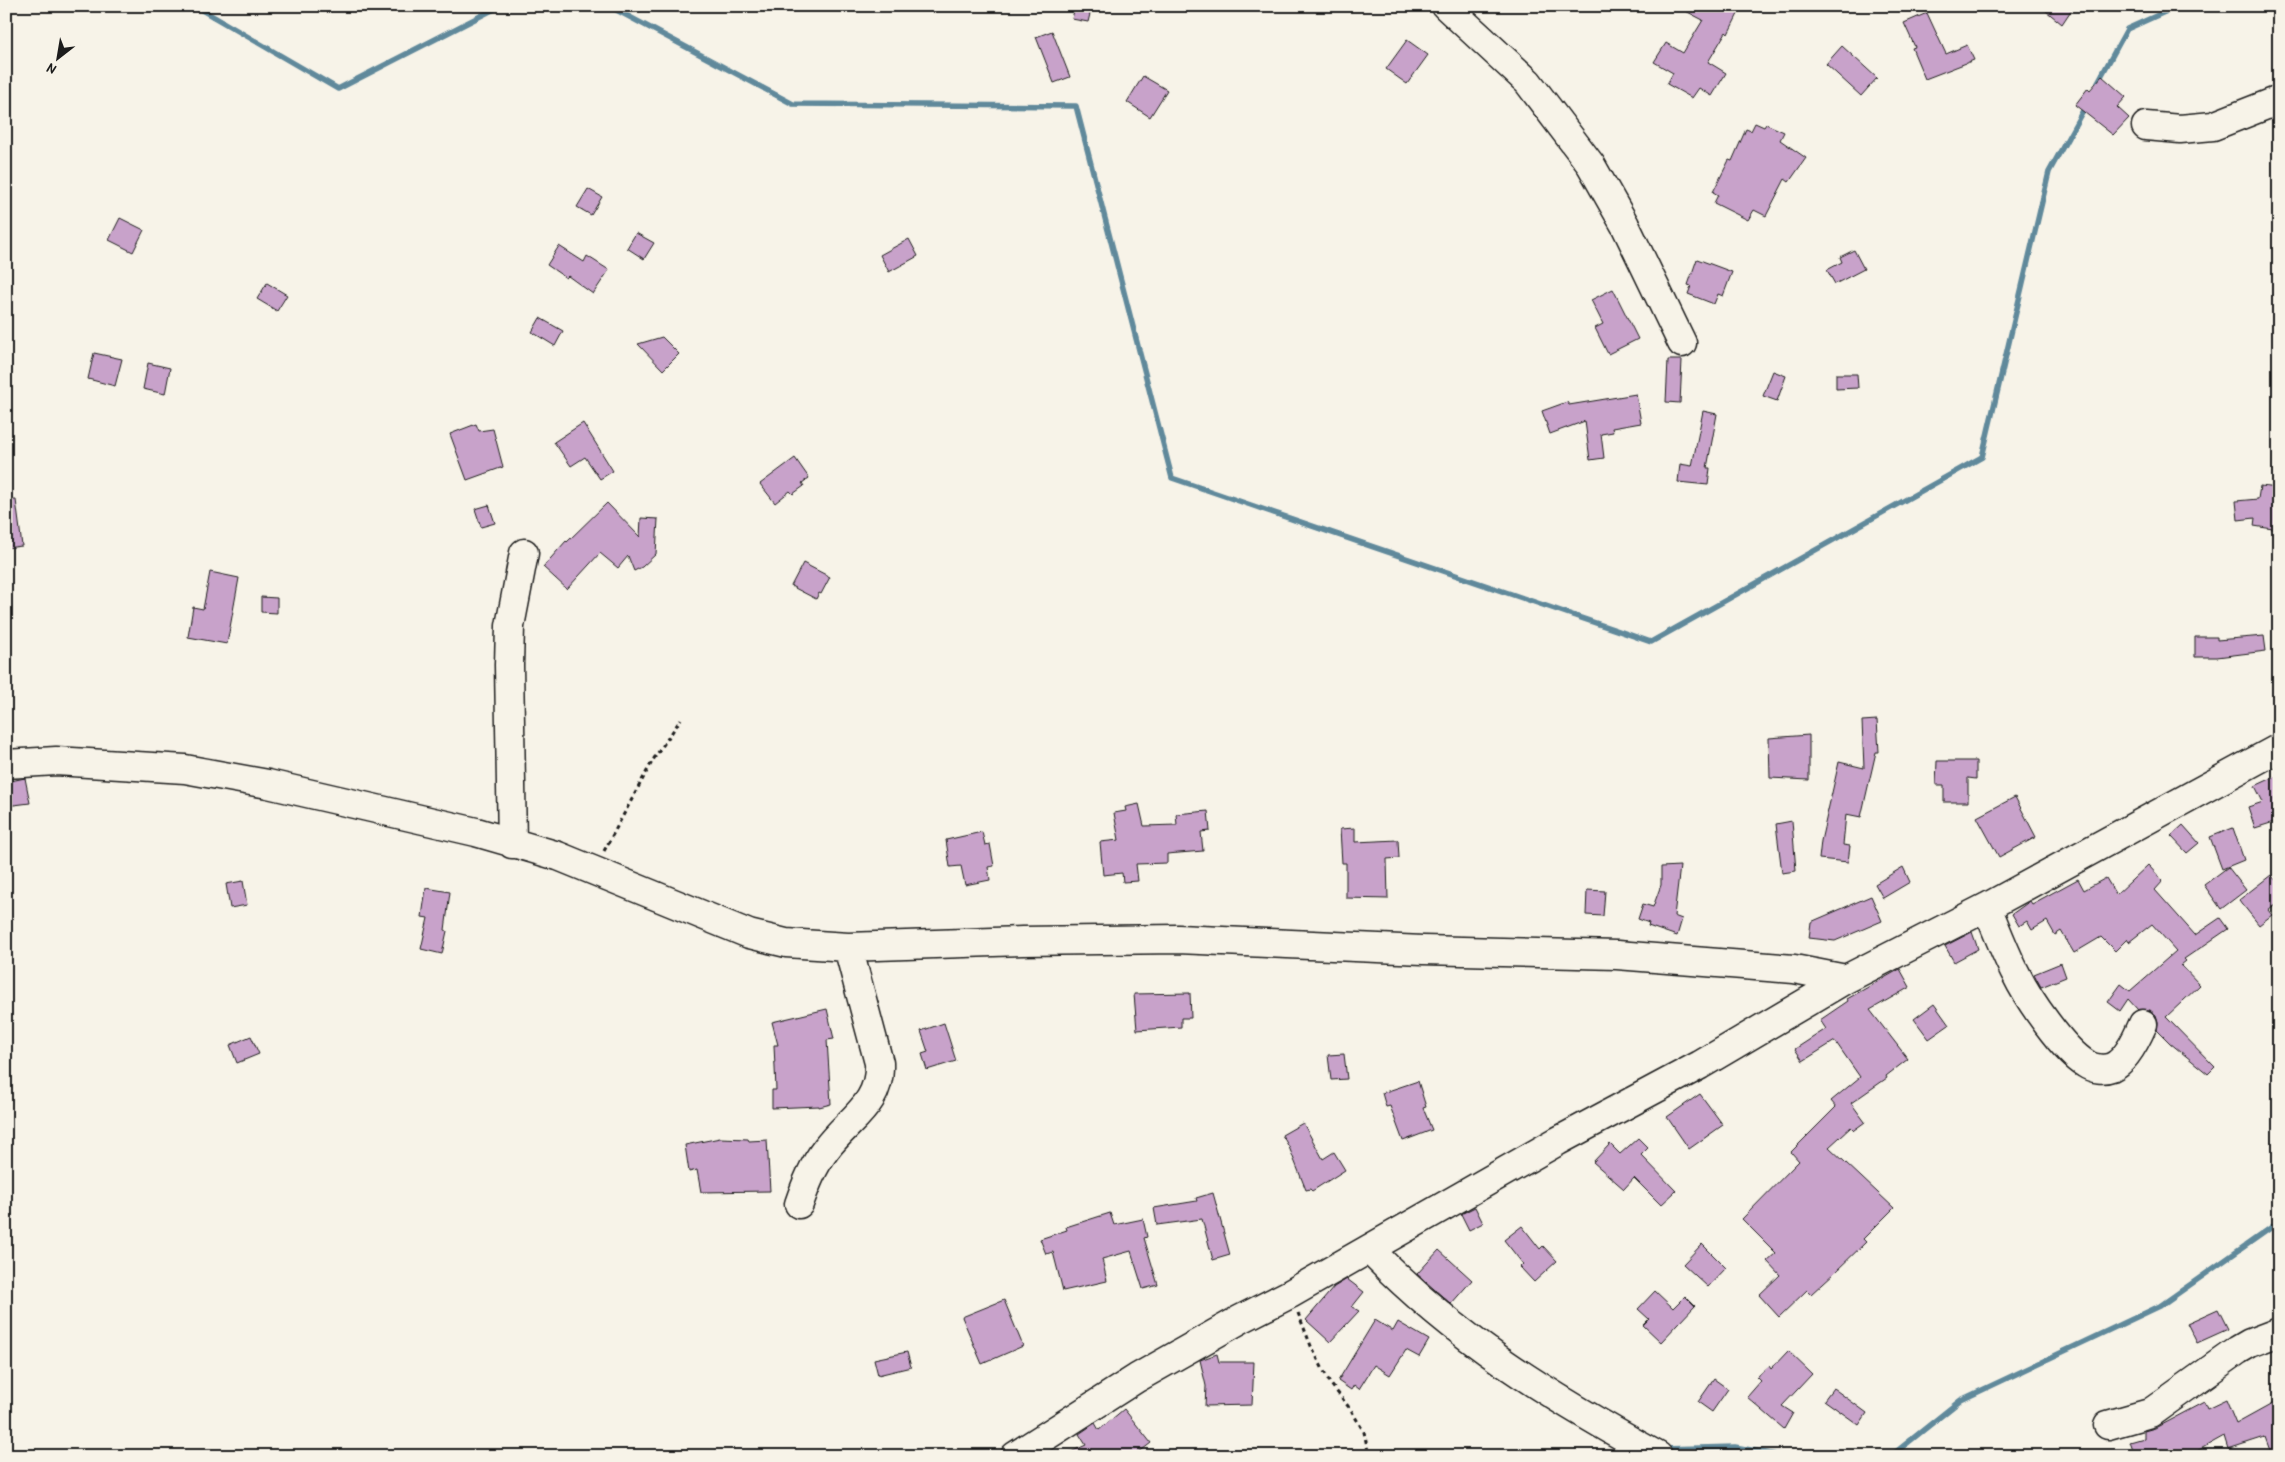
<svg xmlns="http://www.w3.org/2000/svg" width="2285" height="1462" font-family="'Patrick Hand',sans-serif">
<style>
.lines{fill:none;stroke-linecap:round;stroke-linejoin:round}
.stream{stroke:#60899b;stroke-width:5.5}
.building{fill:#c8a2ca;stroke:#1c1c1c}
.minor-casing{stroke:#1c1c1c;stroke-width:31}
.path{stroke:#1c1c1c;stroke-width:3;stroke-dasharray:4 4;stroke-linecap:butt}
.minor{stroke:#f7f3e8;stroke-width:28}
</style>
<rect width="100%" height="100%" fill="#f7f3e8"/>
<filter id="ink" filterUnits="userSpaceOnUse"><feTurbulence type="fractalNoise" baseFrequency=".02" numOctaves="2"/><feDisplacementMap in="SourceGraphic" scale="10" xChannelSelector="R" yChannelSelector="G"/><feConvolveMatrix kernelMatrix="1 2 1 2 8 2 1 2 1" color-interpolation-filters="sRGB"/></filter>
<g filter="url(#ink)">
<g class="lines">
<path class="stream" d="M195,6L338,89L500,6
M609,6L793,104L1076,106L1172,478L1651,642L1982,457L2049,172L2086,105
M2098,82L2127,29L2178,6
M1663,1449L1735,1447L1782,1456
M1891,1456L1961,1400L2160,1306L2279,1222"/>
</g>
<path class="building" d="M1075,6H1092L1088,22L1072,19Z
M1676,6H1742L1728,34L1726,32L1708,62L1726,73L1712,96L1699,88L1692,98L1667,84L1673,73L1654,62L1666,43L1683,53L1703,20Z
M2040,6H2074L2062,24Z
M1927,13L1946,54L1967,45L1974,60L1925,79L1912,48L1915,47L1904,23Z
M1052,31L1070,77L1054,83L1036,37Z
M1407,40L1428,55L1407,84L1386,69Z
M1842,46L1877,78L1861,96L1826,64Z
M1143,76L1167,90L1150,117L1127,102Z
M2102,76L2126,97L2117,107L2129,118L2113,135L2075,105L2088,88L2090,90Z
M1755,123L1764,127L1766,124L1784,132L1780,140L1806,158L1789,182L1785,179L1766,216L1754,210L1748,220L1714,203L1718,195L1713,192L1729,160L1732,161L1746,129L1751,131Z
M588,189L602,197L591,215L577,207Z
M120,218L144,230L133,252L109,240Z
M636,233L654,243L644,259L627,248Z
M909,239L918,256L889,272L880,255Z
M559,246L584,262L587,256L609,270L593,294L568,276L566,278L547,265Z
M1854,250L1864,269L1835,284L1827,270L1842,262L1840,257Z
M1697,259L1732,272L1723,296L1718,294L1714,304L1688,294L1691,286L1688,285Z
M267,283L287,295L277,311L257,299Z
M1613,289L1638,339L1608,354L1595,328L1603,324L1591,300Z
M540,318L563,331L555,346L532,332Z
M662,337L679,354L663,370L638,344Z
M94,353L122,359L115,386L88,379Z
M1668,360H1682L1680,403L1666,402Z
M148,363L170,368L165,394L143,389Z
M1773,371L1786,376L1777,401L1763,396Z
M1836,374H1857L1858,388L1836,389Z
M1636,394L1641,423L1612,428L1613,432L1601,434L1604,458L1590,460L1585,421L1550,434L1542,411L1567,402L1569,405Z
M1703,411L1717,414L1707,468H1710L1708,485L1678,482L1680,464L1692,466Z
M583,423L613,471L600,479L585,457L571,466L554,442Z
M476,424L479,431L493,429L503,467L467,480L450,434Z
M795,458L809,478L802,483L804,486L793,494L790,491L775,503L760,484Z
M2260,486L2279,488V530L2254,526L2255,518L2238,520L2236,501L2258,499Z
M6,500H16L22,546L6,548Z
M607,503L640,537L641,518L658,519L656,554L642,567L634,571L628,556L618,568L600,553L567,589L543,567L566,541L567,542Z
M489,505L495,523L481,527L475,509Z
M803,563L830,577L821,594L819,593L816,599L791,586Z
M210,572L239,578L227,644L188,637L193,607L203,609Z
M261,597L277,598V613L261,612Z
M2264,636L2266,651L2217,657H2195V637H2217V640Z
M1877,720L1879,752H1876L1861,817L1846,814L1843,845L1850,846L1848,862L1819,859L1821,841L1839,762L1864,768L1862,721Z
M1809,735V780L1770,778L1769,738Z
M1937,761H1976V779L1968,778V802H1944V785H1936Z
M2279,775V832L2274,822L2255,828L2248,807L2263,802L2255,786Z
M25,778L30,803L6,806V782Z
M2015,797L2036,837L1999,857L1977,817Z
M1139,804L1144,826L1177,825L1176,814L1208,811L1210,831L1201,832L1203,851L1167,854V863L1136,864L1138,881L1123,882L1122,873L1103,875L1100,842L1119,840L1114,813L1126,811L1125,807Z
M1792,821L1796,871L1782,873L1776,824Z
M2183,825L2199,843L2187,853L2171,836Z
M1355,828V842L1398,840L1399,858L1387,859L1388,899L1346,898V863H1342L1340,829Z
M2233,828L2244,860L2222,869L2210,837Z
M982,832L985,845L990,844L994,866L988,867L990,880L965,885L961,866L950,867L946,840Z
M2148,865L2163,881L2155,890L2195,935L2220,918L2228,929L2184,959L2186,961L2181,965L2200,985L2166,1017L2215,1067L2208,1074L2170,1043L2157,1030L2158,1022L2156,1015L2150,1010H2138L2128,999L2120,1011L2108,1002L2121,984L2130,991L2176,951L2152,924L2129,942L2127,939L2115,951L2101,937L2074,953L2061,931L2055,935L2047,921L2032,930L2027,921L2019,926L2012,914L2030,901L2032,904L2078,879L2084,890L2106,878L2116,895Z
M1680,866L1674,916L1682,919L1677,936L1648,926L1649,923L1638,919L1643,904L1653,907L1661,885V867Z
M1903,867L1910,882L1883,898L1875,884Z
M2228,867L2246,890L2221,909L2204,885Z
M2271,875L2279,884V901L2268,910L2272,915L2259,925L2239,900Z
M243,881L247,905L230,908L226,884Z
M426,888L450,892L445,930L447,931L442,954L421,949L428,918L422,917Z
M1587,890L1605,891L1603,916L1586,915Z
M1871,896L1882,921L1835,941L1809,938L1811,922Z
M1972,932L1978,949L1954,962L1945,946Z
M2061,963L2066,977L2041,987L2034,974Z
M1900,969L1910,987L1870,1010L1908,1059L1886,1076L1887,1078L1851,1103L1865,1122L1854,1130L1851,1127L1829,1147L1894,1208L1863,1239L1866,1242L1834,1273L1811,1294L1807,1290L1779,1317L1759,1295L1780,1275L1767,1261L1776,1253L1742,1219L1799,1161L1791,1152L1836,1107L1831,1101L1860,1077L1835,1041L1803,1061L1795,1049L1826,1029L1820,1020L1848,1001L1847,999Z
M1190,993L1191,1018H1181V1027L1137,1030L1134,994Z
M1934,1004L1949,1025L1929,1039L1914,1019Z
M827,1009L834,1039L827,1040L831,1104L819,1107V1106L772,1108V1090H776L774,1045H778L772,1022Z
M944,1023L956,1061L927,1070L922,1054L928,1052L921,1031Z
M251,1036L259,1054L237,1063L230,1045Z
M1344,1054L1347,1079L1331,1080L1328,1055Z
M1418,1081L1426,1107L1423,1108L1432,1130L1403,1141L1390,1106L1386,1107L1382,1093Z
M1700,1094L1723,1125L1689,1149L1667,1117Z
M1303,1123L1323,1159L1334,1152L1345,1170L1312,1191L1310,1189L1306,1190L1289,1147L1282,1135Z
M720,1138L748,1139L749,1141L767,1140L770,1191L701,1192L697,1170L689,1172L685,1145Z
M1638,1138L1648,1148L1641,1155L1676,1191L1661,1205L1634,1178L1624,1189L1593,1162L1610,1144L1620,1154Z
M1213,1193L1230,1255L1213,1260L1202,1219L1157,1225L1154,1208L1197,1201L1196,1198Z
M1475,1207L1483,1223L1469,1230L1461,1214Z
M1110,1213L1114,1225L1143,1219L1147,1237L1144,1238L1158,1285L1143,1289L1131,1251L1102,1259L1107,1281L1063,1291L1053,1252L1046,1254L1040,1239L1067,1230L1066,1227Z
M1522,1226L1540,1249L1543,1246L1557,1261L1534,1282L1520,1267L1523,1264L1504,1240Z
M1702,1244L1726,1268L1708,1287L1683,1264Z
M1439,1250L1472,1280L1451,1304L1417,1274Z
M1347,1279L1364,1292L1352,1307L1359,1311L1330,1342L1306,1320L1334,1287Z
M1655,1291L1673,1308L1685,1296L1695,1306L1661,1342L1643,1325L1649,1319L1638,1309Z
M1004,1300L1023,1346L982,1364L962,1317Z
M2218,1309L2228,1329L2197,1343L2187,1323Z
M1375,1320L1393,1331L1398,1322L1429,1340L1419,1357L1406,1350L1390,1375L1374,1365L1359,1389L1354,1385L1351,1390L1338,1381Z
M1788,1351L1812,1374L1782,1406L1793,1413L1784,1429L1747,1397L1761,1381L1757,1377L1769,1366L1771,1369Z
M907,1352L911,1367L878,1375L874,1359Z
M1217,1354L1219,1362H1254L1252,1405L1205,1406L1206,1386L1200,1360Z
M1714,1379L1728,1389L1712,1412L1698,1402Z
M1833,1388L1867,1413L1859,1425L1824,1400Z
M2226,1400L2236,1424L2274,1403L2279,1411V1456H2272L2265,1437L2228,1449L2224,1436L2188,1456H2135L2130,1442L2144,1438V1431L2155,1428L2204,1402L2207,1409Z
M1124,1409L1151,1443L1134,1456H1062L1086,1445L1079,1434L1095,1423L1099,1430Z"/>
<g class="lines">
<g class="minor-casing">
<path id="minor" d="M1446,6L1528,82L1591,165L1625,225L1682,343
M2146,126L2180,129L2213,126L2279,100
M6,764L56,761L185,769L268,784L476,832L558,856L749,934L786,943L848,947L1022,941L1178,939L1423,950L1617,955L1794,969L1846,979
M512,844L509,665L510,626L524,553
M1987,907C1996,929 2005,953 2016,974C2028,999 2063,1050 2086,1064C2093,1069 2104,1070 2112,1067C2126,1061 2137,1038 2143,1024
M799,1204C806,1184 813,1166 826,1149C849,1118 881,1105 879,1063L848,947
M1369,1249C1454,1338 1551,1397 1658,1456
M2108,1425L2150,1413L2238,1350L2250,1343L2279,1332
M1015,1456L1137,1378L1241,1319L1290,1294L1558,1141L1700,1065L1846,979L1987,907L2279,748"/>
</g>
<path class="path" d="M604,851L653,760L681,719
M1298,1313L1311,1346L1330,1383L1351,1410L1364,1432L1369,1456"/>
<use href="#minor" class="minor"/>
</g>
</g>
<rect width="2285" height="1462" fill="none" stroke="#f7f3e8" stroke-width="25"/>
<rect x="12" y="12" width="2260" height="1437" fill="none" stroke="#1c1c1c" stroke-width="2" filter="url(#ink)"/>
<g transform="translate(58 58) rotate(211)" stroke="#f7f3e8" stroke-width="4" paint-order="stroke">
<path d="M0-4L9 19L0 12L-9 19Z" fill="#1c1c1c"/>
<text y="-8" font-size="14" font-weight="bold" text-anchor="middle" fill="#1c1c1c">N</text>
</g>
</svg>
